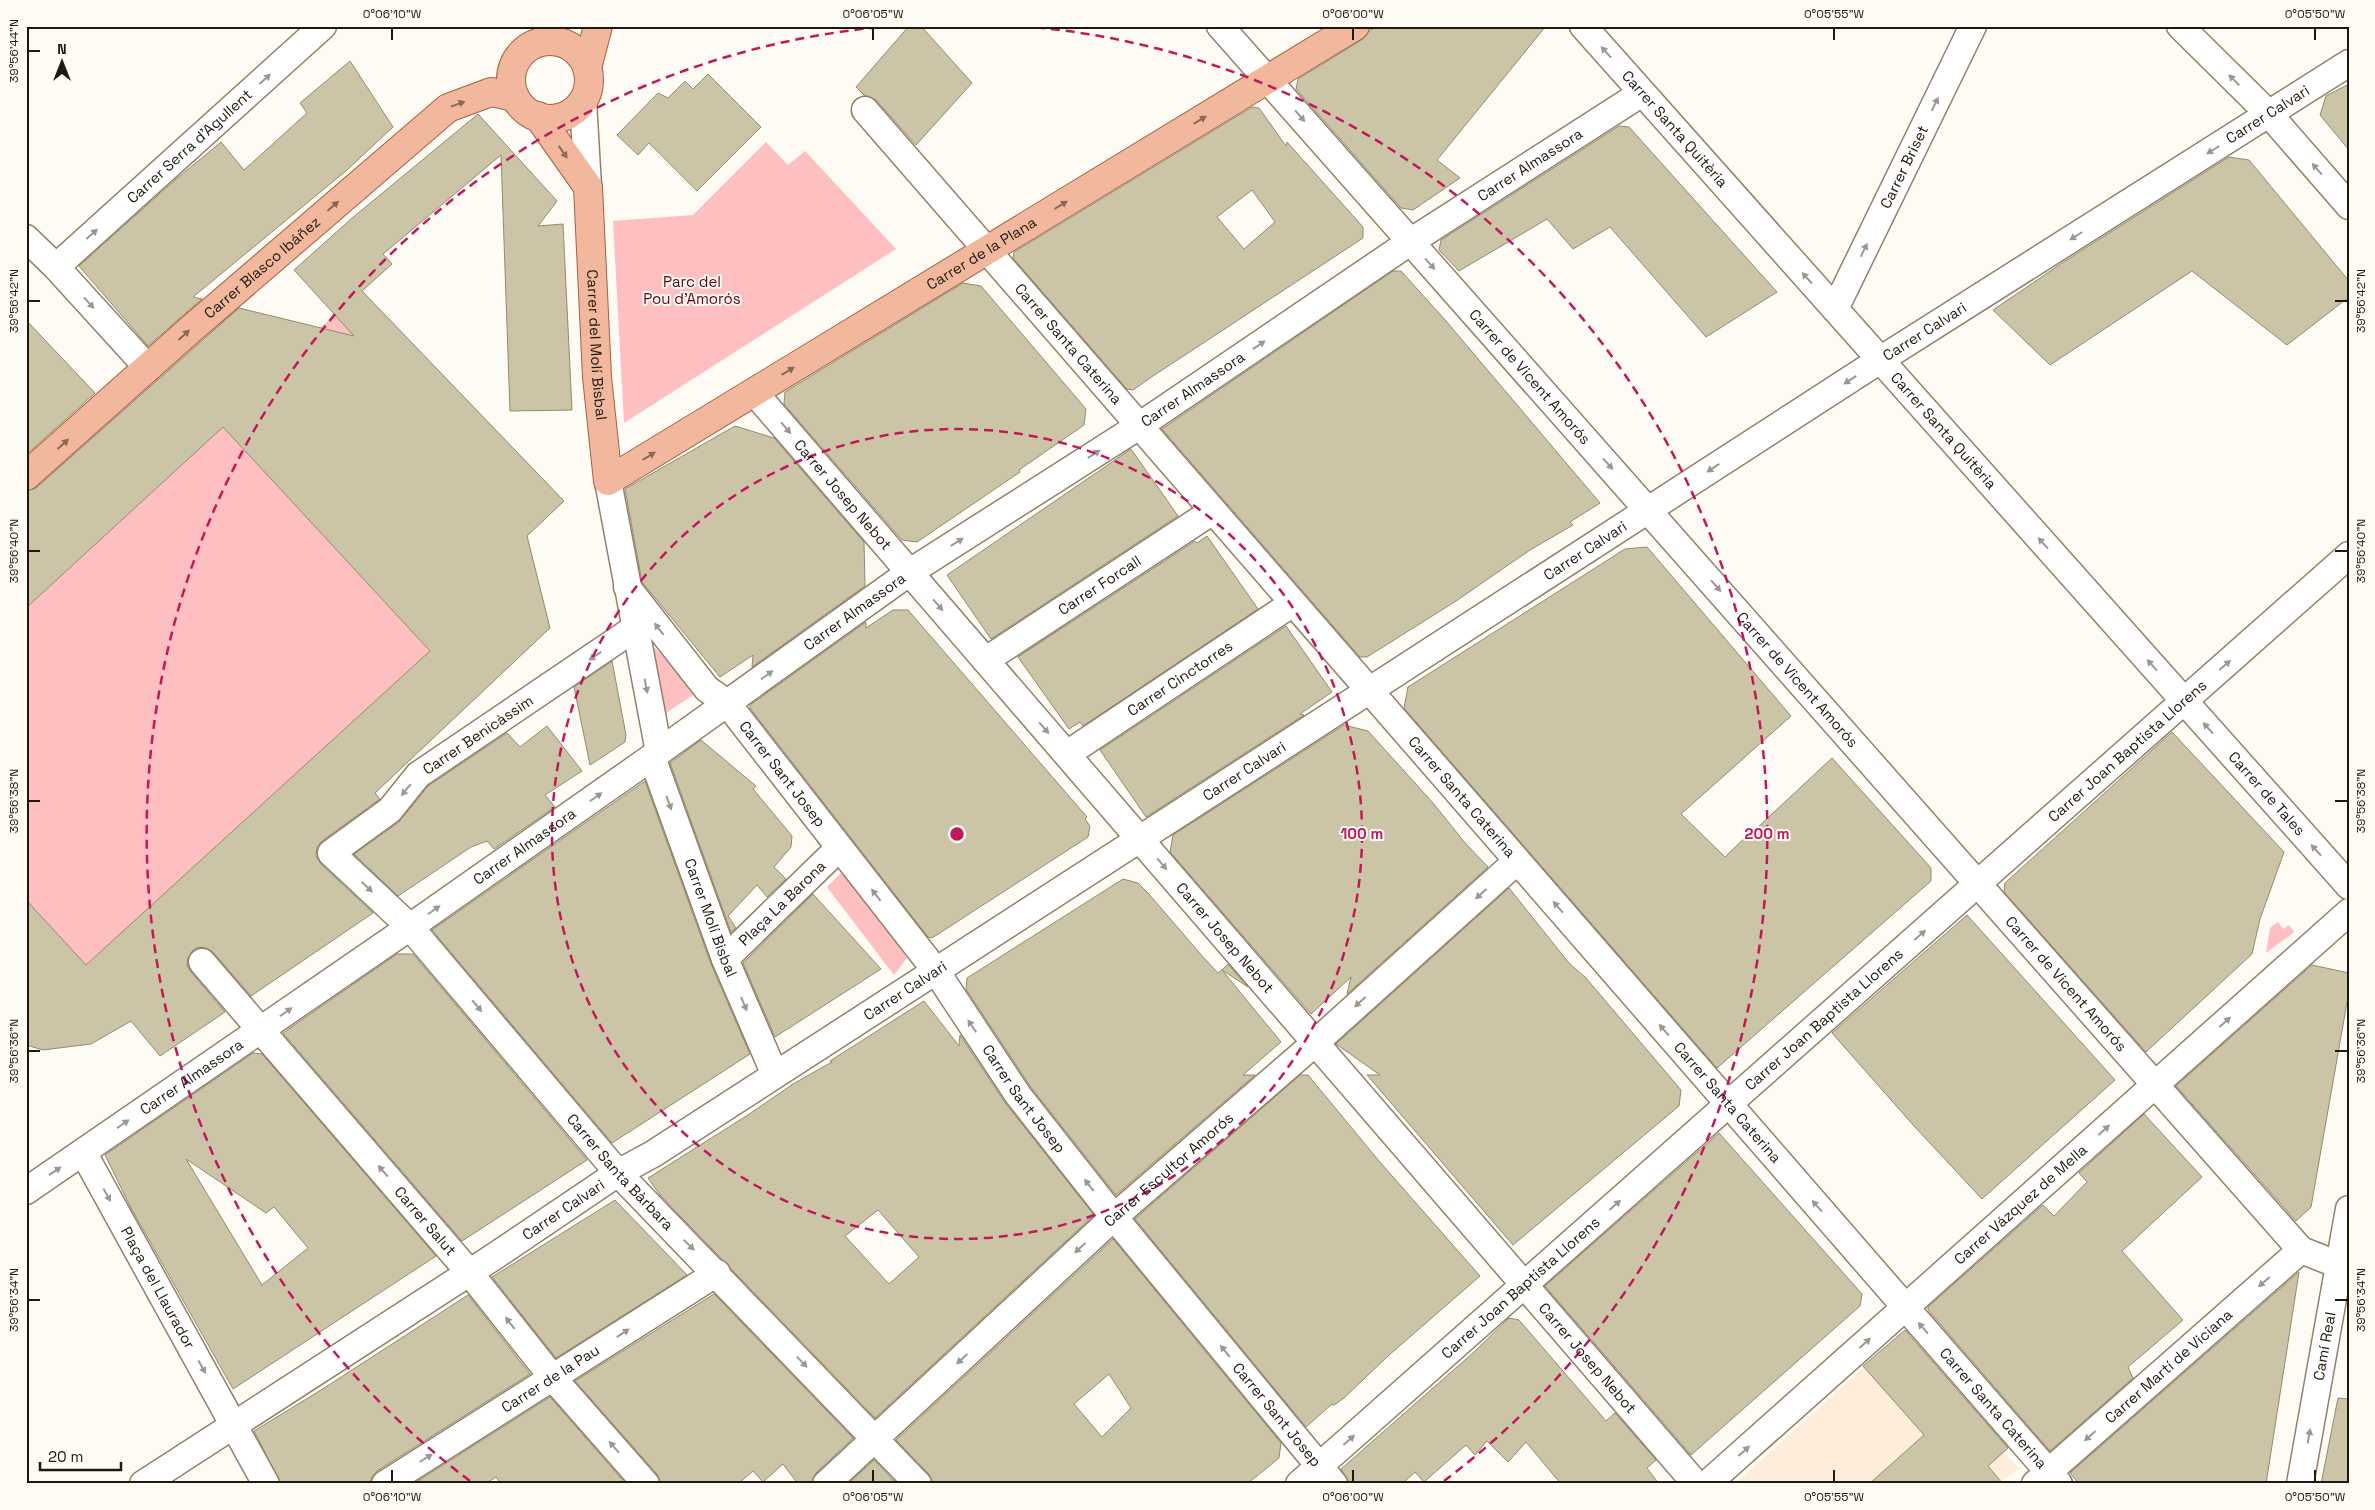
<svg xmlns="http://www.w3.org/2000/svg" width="2375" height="1510" font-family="'Space Grotesk',sans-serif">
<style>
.built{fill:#feeddb}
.green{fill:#fdbfbf}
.building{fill:#cbc4a6;stroke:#928b6f;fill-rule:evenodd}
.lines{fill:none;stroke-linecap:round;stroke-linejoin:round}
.minor-casing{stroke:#948069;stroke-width:29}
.major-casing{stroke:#a36140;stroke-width:30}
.minor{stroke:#fff;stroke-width:26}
.major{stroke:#f2b89d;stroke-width:28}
.oneway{fill:#9b9793}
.oneway2{fill:#896856}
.ticks{fill:none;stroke:#20180f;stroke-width:2}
.ring{fill:none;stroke:#c2185b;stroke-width:2.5;stroke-dasharray:9 6}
.labels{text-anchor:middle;stroke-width:4;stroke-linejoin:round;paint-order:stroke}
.street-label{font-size:15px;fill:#20180f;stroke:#fefaf4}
.park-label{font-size:15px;fill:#600013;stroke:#fefaf4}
.centre{fill:#c2185b;stroke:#fefaf4;stroke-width:2.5}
.ring-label{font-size:15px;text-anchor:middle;font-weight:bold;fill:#c2185b;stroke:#fefaf4;stroke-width:4;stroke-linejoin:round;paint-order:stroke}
.neatline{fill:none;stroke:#20180f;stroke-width:2}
.ticks-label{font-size:12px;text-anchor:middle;fill:#20180f}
</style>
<rect width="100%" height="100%" fill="#fefaf4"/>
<path class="built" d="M1900,1334L2019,1469L1997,1484H1735Z"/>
<path class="green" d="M766,142L788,165L805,151L896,249L624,423L613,221L693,215Z
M362,291L564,501L527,536L550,628L184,973L91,1043L43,1050L26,1045V485L229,306L320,328Z
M652,645L674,668L693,695L666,713Z
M844,870L907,958L894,975L827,887Z
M2278,922L2283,929L2289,925L2294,932L2266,953L2270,928Z"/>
<path class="building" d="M909,26H921L972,83L916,145L876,100L864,95L856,87Z
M1377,26H1546L1437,160L1460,178L1413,210L1401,208L1296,89L1298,79L1363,39L1369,31Z
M350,61L393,127L347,170L193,297L202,299L148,346L79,266L175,180L221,142L244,170L307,113L300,103Z
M708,74L761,127L697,191L649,143L638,155L617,135L658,93L668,98L685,81L693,89Z
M2349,84V150L2320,115L2326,96Z
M1252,107L1259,108L1286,146L1287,142L1363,227V238L1150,378L1133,390L1127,389L1013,258L1014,252ZM1252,190L1275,222L1244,249L1217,217Z
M478,114L557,201L538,226L563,224L572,410L510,411L501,155L383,254L392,264L362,291L564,501L527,536L550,628L375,793L380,799L322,841L317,847L316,856L321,864L373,913L251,996L213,952L206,948L199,947L193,950L188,958L187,965L190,971L225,1012L160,1056L131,1021L91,1044L43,1050L26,1045V900L86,965L430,651L223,427L26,608V491L36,488L239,308L354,336L294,270L351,219Z
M1619,126L1629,127L1777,292L1706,337L1610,227L1573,249L1547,219L1459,271L1439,250L1441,240Z
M2229,157L2249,160L2349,281V297L2287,345L2192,271L2050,365L1993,310L2062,263Z
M1393,271H1401L1446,321L1600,503L1570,522L1573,525L1530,550L1456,601L1367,657H1360L1162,429Z
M963,283L981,286L1086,409L1084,425L1019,470L1020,472L917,542L902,540L784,404L785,392Z
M26,320L95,393L26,455Z
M735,426L774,438L864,542L865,586L752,667L753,655L720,677L642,582L625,489Z
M1131,449L1178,516L991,639L947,575Z
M1207,536L1258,609L1083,726L1080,722L1069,729L1018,657L1195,541L1197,543Z
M1647,547L1791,716L1681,814L1725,857L1756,827L1757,828L1832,758L1931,868V881L1717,1068L1404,708L1408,687L1625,549Z
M893,610H908L1087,817L1085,819L1090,826L1088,837L932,938L928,937L750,708V705L866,622V628Z
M1286,626L1332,692L1300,714L1304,715L1146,817L1100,750Z
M612,661L626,735L625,742L590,765L574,687Z
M1344,725L1368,731L1433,803L1466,844L1488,867L1347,994L1351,977L1311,1014L1170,852L1173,835Z
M547,726L582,771L545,795L555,807L494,849L487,841L471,847L398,896L354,854L399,822L428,786L507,733L520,747Z
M2172,732L2284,852L2260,919L2252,954L2146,1052L2004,892L2005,883Z
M701,740L756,786L753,789L792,836L791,847L774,867L786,879L767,897L757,885L728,916L736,928L731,932L670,763Z
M645,781L711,964L750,1054L612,1143L432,930Z
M1123,879L1138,883L1148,893L1203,957L1218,973L1222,970L1281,1042L1243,1075H1255L1116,1195L1030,1086L966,989L967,978Z
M1509,888L1569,963L1586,978L1681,1090L1679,1106L1513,1245L1367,1075H1380L1336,1044Z
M813,894L881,969L775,1037L743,963Z
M1967,915L2115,1080L1982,1199L1914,1126L1832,1033Z
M397,954H413L587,1160L462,1241L283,1033Z
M1228,964L1248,987L1222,970Z
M2312,965L2349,973V991L2311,1207L2296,1221L2176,1086Z
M924,1001L959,1046L960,1035L1006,1104L1094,1215L875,1418L660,1195L648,1178L751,1113L793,1084L832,1062L830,1061ZM878,1210L919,1257L889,1284L845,1236Z
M253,1053L262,1054L436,1256L233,1389L131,1208L105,1155ZM186,1159L266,1213L274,1207L308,1248L262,1285Z
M1300,1075H1308L1379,1161L1480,1276L1388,1356L1344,1398L1334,1405L1332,1404L1306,1427L1135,1219Z
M2144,1114L2202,1177L2122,1251L2183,1320L2128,1367L2133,1378L2050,1451L1928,1310V1307L2043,1205L2054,1216L2087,1182L2079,1173Z
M1719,1133L1862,1294L1860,1306L1691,1455L1545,1286Z
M615,1200L687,1275L556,1358L492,1277Z
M1113,1239L1281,1443L1279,1458L1247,1484H933L929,1474L896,1440ZM1109,1374L1131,1408L1102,1437L1074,1404Z
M2299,1272L2266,1484H2079L2070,1473Z
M714,1294L853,1438L816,1473L811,1484H798L783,1464L763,1482L753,1471L738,1484H661L657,1474L575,1381Z
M468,1295L530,1374L377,1471L372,1477L370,1484H281L254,1431L321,1390Z
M1509,1318L1519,1320L1606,1421L1615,1413L1656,1460L1647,1468L1659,1484H1561L1526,1442L1508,1462L1487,1441L1475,1455L1466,1445L1424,1482L1415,1472L1402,1484H1349L1341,1469L1474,1352Z
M1905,1330L2008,1448L1988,1466L2003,1484H1869L1924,1435L1863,1366Z
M550,1397L626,1484H501L496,1477L485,1484H413Z
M2338,1398L2349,1399V1484H2321Z
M874,1460L897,1484H848Z"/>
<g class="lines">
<g class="minor-casing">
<g id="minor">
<path id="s1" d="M1220,26L2301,1250L2339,1265"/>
<path id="s2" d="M1583,26L2349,886"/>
<path d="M2180,26L2269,114L2349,206"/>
<path d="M583,101L588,187"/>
<path id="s3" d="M865,110L2059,1484"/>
<path d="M26,238L56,267L148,368"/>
<path id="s4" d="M56,267L323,26"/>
<path id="s5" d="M1835,309L1973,26"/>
<path id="s6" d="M754,392L1696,1484"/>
<path d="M608,481L659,752"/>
<path id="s7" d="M627,587L707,689L727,703L936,971L1018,1095L1114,1217L1334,1484"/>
<path id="s8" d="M635,628L418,775L390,810L331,853L410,927L618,1173L918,1484"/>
<path id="s9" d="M986,660L1213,511"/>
<path id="s10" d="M1067,754L1293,603"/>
<path id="s11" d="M652,757L725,959L775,1075"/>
<path id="s12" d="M725,959L839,848"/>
<path id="s13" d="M202,962L469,1272L553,1378L646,1484"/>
<path id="s14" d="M83,1152L266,1484"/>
<path id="s15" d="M26,1191L410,927L652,757L910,572L1139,426L1410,242L1642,93"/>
<path id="s16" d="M143,1484L495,1256L618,1173L653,1154L1880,360L2349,63"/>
<path id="s17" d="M385,1484L717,1273"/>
<path id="s18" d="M826,1484L1114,1217L1315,1043L1517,861"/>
<path id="s19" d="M1299,1484L2349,555"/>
<path id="s20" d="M1707,1484L2349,912"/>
<path id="s21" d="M2035,1484L2301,1250"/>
<path id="s22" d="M2300,1484L2349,1209"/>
</g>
</g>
<g class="major-casing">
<g id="major">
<circle cx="550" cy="80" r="39"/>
<path d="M587,68L598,26"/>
<path id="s23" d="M538,116L588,187L597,377L608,481L1355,26"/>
<path id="s24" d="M26,476L191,329L448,108L491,92L515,97"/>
</g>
</g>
<use href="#minor" class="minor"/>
<use href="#major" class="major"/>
</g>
<defs><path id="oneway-solid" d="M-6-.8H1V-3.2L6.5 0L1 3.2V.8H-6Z" transform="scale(1.25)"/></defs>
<g class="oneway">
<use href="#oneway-solid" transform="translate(1606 52) rotate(-132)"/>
<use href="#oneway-solid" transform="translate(265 79) rotate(-42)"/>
<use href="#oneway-solid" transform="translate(2234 80) rotate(-135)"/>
<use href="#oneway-solid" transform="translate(1935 104) rotate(-64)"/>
<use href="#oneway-solid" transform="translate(1300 116) rotate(49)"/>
<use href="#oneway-solid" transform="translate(2213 150) rotate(148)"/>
<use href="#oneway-solid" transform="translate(2317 169) rotate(-131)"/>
<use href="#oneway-solid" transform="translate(92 234) rotate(-42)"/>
<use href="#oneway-solid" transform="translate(2076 236) rotate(148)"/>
<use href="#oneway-solid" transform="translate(1864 250) rotate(-64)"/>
<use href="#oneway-solid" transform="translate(1430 264) rotate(48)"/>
<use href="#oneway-solid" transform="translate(1807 278) rotate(-132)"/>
<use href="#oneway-solid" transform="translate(89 303) rotate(48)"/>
<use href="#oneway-solid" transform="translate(1259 345) rotate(-34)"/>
<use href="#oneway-solid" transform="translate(1850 380) rotate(147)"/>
<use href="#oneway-solid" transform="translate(786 428) rotate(49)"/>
<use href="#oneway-solid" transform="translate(1094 454) rotate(-32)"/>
<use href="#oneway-solid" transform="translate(1608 464) rotate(48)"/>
<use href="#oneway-solid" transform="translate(1713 468) rotate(147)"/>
<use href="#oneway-solid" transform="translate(957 542) rotate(-32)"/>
<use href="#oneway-solid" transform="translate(2043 543) rotate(-132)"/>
<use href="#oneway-solid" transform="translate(1716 586) rotate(49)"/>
<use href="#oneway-solid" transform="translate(938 605) rotate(49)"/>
<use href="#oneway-solid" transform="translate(659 629) rotate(-128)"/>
<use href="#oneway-solid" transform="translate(595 656) rotate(146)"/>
<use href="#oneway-solid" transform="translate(2152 665) rotate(-132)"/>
<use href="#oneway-solid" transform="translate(2225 665) rotate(-41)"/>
<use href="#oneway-solid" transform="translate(767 675) rotate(-36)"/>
<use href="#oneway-solid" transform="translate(646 686) rotate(79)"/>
<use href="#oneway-solid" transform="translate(1044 728) rotate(49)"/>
<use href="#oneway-solid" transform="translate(2208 728) rotate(-132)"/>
<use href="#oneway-solid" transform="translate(406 790) rotate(129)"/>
<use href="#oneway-solid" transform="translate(596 797) rotate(-35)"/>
<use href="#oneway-solid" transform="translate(669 803) rotate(70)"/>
<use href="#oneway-solid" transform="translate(2316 850) rotate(-132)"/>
<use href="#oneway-solid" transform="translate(1162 864) rotate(49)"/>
<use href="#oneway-solid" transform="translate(367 887) rotate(43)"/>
<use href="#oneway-solid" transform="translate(1481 894) rotate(138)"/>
<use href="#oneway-solid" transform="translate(876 895) rotate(-128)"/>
<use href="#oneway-solid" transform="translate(1558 907) rotate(-131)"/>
<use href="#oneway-solid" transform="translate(434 910) rotate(-35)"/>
<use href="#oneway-solid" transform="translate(1920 935) rotate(-41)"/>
<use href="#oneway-solid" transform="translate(1360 1002) rotate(138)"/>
<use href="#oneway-solid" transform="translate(744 1004) rotate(67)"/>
<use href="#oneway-solid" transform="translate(477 1006) rotate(50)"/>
<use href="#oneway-solid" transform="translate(286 1012) rotate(-35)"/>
<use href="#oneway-solid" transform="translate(2225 1022) rotate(-42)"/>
<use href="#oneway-solid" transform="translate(972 1026) rotate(-124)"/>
<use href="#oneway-solid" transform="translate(1664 1030) rotate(-131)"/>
<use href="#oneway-solid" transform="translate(123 1124) rotate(-35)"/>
<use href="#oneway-solid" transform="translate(2104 1130) rotate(-42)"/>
<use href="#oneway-solid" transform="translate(55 1171) rotate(-34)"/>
<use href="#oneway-solid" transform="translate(383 1171) rotate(-131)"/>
<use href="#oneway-solid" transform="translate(1089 1185) rotate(-128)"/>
<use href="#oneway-solid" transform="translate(107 1195) rotate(61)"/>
<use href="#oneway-solid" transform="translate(1615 1205) rotate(-41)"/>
<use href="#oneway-solid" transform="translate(1817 1206) rotate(-131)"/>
<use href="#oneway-solid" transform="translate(689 1245) rotate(45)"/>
<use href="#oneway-solid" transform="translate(1080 1248) rotate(137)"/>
<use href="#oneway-solid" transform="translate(2264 1282) rotate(139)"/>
<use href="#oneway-solid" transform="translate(510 1323) rotate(-128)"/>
<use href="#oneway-solid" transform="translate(1923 1328) rotate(-131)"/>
<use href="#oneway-solid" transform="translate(623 1333) rotate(-33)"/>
<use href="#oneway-solid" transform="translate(1865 1343) rotate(-42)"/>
<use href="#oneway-solid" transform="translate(1225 1351) rotate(-130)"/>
<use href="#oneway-solid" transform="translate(962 1359) rotate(137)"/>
<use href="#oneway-solid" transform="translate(802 1362) rotate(46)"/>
<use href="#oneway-solid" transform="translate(202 1367) rotate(61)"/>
<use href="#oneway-solid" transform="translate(2090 1436) rotate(139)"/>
<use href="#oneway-solid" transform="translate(2309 1436) rotate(-80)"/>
<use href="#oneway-solid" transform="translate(1349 1440) rotate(-42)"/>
<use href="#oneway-solid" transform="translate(614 1447) rotate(-131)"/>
<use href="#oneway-solid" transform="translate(1744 1451) rotate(-42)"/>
<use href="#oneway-solid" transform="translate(426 1458) rotate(-32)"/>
</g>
<g class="oneway2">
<use href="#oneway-solid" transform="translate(458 104) rotate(-20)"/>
<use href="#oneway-solid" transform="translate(1200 120) rotate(-31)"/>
<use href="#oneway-solid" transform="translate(563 152) rotate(55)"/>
<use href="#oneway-solid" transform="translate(1061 205) rotate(-31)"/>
<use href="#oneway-solid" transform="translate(333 206) rotate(-41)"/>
<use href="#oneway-solid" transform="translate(184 335) rotate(-42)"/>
<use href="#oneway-solid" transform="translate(788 371) rotate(-31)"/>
<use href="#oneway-solid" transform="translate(63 444) rotate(-42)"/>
<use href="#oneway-solid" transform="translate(649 456) rotate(-31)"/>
</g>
<path class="ticks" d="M392,28V40M873,28V40M1353,28V40M1834,28V40M2315,28V40M28,51H40M28,301H40M2335,301H2348M28,551H40M2335,551H2348M28,801H40M2335,801H2348M28,1051H40M2335,1051H2348M28,1300H40M2335,1300H2348M392,1470V1482M873,1470V1482M1353,1470V1482M1834,1470V1482M2315,1470V1482"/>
<g class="ring">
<circle cx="957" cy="834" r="405"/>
<path d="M470 1481A810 810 0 0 1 893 26M1021 26A810 810 0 0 1 1444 1481"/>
</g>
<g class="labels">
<g class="street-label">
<text dy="5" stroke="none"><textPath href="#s16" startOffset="2528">Carrer Calvari</textPath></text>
<text dy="5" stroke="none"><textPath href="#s2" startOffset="138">Carrer Santa Quitèria</textPath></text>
<text dy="5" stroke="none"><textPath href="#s4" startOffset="180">Carrer Serra d'Agullent</textPath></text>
<text dy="5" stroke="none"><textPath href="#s15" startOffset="1821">Carrer Almassora</textPath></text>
<text dy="5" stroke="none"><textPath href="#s5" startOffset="158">Carrer Briset</textPath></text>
<text dy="5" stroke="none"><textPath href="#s23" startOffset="819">Carrer de la Plana</textPath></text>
<text dy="5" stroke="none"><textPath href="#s24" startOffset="315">Carrer Blasco Ibáñez</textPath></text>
<text dy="5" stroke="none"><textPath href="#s16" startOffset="2122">Carrer Calvari</textPath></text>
<text dy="5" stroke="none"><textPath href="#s3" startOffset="310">Carrer Santa Caterina</textPath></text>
<text dy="5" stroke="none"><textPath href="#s23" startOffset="245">Carrer del Molí Bisbal</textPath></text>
<text dy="5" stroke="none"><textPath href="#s1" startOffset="468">Carrer de Vicent Amorós</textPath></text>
<text dy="5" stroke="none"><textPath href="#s15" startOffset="1416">Carrer Almassora</textPath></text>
<text dy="5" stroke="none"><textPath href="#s2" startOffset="542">Carrer Santa Quitèria</textPath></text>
<text dy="5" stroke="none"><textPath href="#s6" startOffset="136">Carrer Josep Nebot</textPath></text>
<text dy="5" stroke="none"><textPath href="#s16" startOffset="1718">Carrer Calvari</textPath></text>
<text dy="5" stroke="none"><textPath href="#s9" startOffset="136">Carrer Forcall</textPath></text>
<text dy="5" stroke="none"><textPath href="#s15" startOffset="1011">Carrer Almassora</textPath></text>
<text dy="5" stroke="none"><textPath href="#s10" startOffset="136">Carrer Cinctorres</textPath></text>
<text dy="5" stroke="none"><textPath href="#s1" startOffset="872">Carrer de Vicent Amorós</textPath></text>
<text transform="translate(478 735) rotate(-34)" y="5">Carrer Benicàssim</text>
<text dy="5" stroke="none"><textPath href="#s19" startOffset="1106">Carrer Joan Baptista Llorens</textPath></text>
<text dy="5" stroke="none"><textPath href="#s16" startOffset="1312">Carrer Calvari</textPath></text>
<text dy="5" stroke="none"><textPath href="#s7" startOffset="244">Carrer Sant Josep</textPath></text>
<text dy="5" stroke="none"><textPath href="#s2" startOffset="1028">Carrer de Tales</textPath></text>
<text dy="5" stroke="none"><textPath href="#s3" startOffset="910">Carrer Santa Caterina</textPath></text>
<text dy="5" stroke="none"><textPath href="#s15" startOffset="606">Carrer Almassora</textPath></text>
<text dy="5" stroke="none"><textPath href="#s12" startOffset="80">Plaça La Barona</textPath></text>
<text dy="5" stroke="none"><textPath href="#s11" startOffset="171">Carrer Molí Bisbal</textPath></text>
<text dy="5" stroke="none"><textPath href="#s6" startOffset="721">Carrer Josep Nebot</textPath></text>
<text dy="5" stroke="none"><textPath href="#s1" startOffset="1278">Carrer de Vicent Amorós</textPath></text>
<text dy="5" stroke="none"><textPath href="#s16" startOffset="908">Carrer Calvari</textPath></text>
<text dy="5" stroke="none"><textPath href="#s19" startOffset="701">Carrer Joan Baptista Llorens</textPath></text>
<text dy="5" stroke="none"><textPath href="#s15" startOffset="201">Carrer Almassora</textPath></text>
<text dy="5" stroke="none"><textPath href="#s7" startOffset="649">Carrer Sant Josep</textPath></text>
<text dy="5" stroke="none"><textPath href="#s3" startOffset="1315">Carrer Santa Caterina</textPath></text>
<text dy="5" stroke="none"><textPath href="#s18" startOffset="465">Carrer Escultor Amorós</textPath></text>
<text dy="5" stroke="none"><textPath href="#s8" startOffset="811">Carrer Santa Bàrbara</textPath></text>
<text dy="5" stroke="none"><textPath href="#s20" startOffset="420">Carrer Vázquez de Mella</textPath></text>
<text dy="5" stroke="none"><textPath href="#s16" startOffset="502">Carrer Calvari</textPath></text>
<text dy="5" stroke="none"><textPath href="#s13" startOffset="342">Carrer Salut</textPath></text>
<text dy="5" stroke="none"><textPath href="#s14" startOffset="155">Plaça del Llaurador</textPath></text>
<text dy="5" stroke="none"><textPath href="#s19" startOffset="296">Carrer Joan Baptista Llorens</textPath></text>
<text dy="5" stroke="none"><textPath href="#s22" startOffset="140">Camí Real</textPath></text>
<text dy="5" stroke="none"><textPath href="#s6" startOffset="1276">Carrer Josep Nebot</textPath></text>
<text dy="5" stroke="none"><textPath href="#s21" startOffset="178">Carrer Martí de Viciana</textPath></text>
<text dy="5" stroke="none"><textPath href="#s17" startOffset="196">Carrer de la Pau</textPath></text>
<text dy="5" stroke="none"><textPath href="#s3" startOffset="1720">Carrer Santa Caterina</textPath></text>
<text dy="5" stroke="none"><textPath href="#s7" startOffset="1054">Carrer Sant Josep</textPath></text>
</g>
<g class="park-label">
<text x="692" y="287">Parc del<tspan x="692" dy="17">Pou d'Amorós</tspan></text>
</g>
</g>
<circle cx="957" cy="834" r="8" class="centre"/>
<g class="ring-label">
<text x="1362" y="839">100 m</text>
<text x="1767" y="839">200 m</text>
</g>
<rect width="2375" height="1510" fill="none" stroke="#fefaf4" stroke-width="55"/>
<g transform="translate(62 62)" stroke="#fefaf4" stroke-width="4" paint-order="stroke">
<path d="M0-4L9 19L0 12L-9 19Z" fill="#20180f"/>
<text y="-8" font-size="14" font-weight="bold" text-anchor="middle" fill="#20180f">N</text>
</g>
<path d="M40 1462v8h81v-8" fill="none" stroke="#20180f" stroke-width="2.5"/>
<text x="48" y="1462" font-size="15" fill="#20180f" stroke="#fefaf4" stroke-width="4" paint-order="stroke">20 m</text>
<rect x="28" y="28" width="2320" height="1454" class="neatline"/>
<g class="ticks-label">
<text x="392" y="18">0°06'10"W</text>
<text x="873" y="18">0°06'05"W</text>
<text x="1353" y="18">0°06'00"W</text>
<text x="1834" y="18">0°05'55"W</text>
<text x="2315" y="18">0°05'50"W</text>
<text transform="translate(14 51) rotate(-90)" y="4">39°56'44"N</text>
<text transform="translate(14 301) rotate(-90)" y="4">39°56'42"N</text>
<text transform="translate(2361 301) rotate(-90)" y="4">39°56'42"N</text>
<text transform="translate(14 551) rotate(-90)" y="4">39°56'40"N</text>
<text transform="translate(2361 551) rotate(-90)" y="4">39°56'40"N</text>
<text transform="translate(14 801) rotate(-90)" y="4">39°56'38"N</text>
<text transform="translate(2361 801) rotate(-90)" y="4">39°56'38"N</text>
<text transform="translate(14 1051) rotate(-90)" y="4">39°56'36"N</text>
<text transform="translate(2361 1051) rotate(-90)" y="4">39°56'36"N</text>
<text transform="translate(14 1300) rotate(-90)" y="4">39°56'34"N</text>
<text transform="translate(2361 1300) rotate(-90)" y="4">39°56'34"N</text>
<text x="392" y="1501">0°06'10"W</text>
<text x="873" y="1501">0°06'05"W</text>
<text x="1353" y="1501">0°06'00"W</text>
<text x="1834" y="1501">0°05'55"W</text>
<text x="2315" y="1501">0°05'50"W</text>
</g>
</svg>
